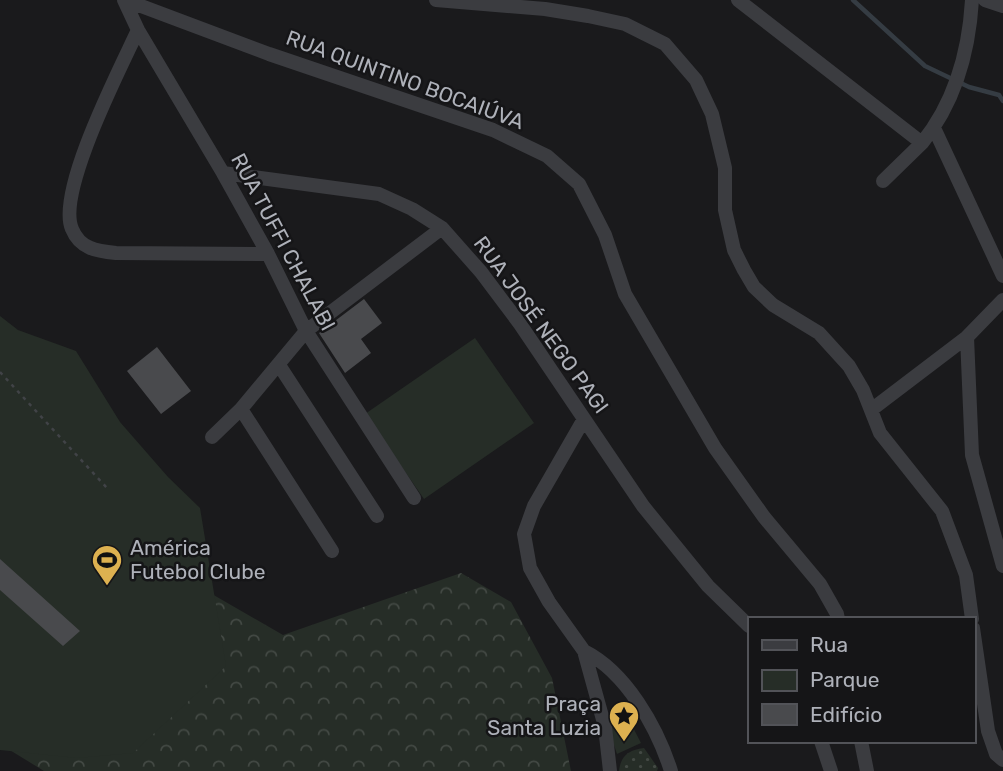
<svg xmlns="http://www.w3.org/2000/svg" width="1003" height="771" font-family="Rubik,sans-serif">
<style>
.forest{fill:url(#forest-crowns)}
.park{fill:#262d27}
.garden{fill:url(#garden-dots)}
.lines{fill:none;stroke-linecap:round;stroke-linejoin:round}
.stream{stroke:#353c43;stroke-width:4.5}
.building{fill:#494a4d}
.path{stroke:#414347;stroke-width:2.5;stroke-dasharray:3.5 5;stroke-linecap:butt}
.minor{stroke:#3b3c40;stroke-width:14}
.labels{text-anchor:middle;stroke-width:5;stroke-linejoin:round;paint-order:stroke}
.street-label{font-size:21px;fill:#aeb1b9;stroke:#151517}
.poi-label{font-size:21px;fill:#aeb1b9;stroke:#151517;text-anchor:start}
</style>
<defs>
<pattern id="forest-crowns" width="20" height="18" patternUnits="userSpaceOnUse" patternTransform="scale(1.75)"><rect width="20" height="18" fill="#262d27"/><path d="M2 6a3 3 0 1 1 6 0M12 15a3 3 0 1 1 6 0" fill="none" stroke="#434944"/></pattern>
<pattern id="garden-dots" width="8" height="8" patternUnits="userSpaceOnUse" patternTransform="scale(1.75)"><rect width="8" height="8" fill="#262d27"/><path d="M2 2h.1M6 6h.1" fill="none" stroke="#434944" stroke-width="1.8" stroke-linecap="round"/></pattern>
</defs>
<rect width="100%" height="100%" fill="#1a1a1c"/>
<path class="forest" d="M0,482L198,586L283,635L461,573L511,602L552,678L571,771H44L0,744Z"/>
<path class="park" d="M0,316L18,330L76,351L120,422L168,477L200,508L226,666L133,753L77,758L0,750Z
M475,338L534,423L424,499L365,414Z
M624,710L641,743L617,754L606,721Z"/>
<path class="garden" d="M644,748L658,768L657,771H619C621,755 629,750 644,748Z"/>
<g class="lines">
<path class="stream" d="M853,0L925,66L969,87L999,95L1003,101"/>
</g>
<path class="building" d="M364,299L382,323L361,339L371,353L345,373L319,333Z
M157,347L191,391L161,414L127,371Z
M0,559L80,631L63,646L0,590Z"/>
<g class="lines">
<path class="path" d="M0,372L107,488"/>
<path class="minor" d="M124,0L138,30L223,173L268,254L306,331L414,498
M125,0L269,54L493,130L547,156L579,184L605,235L625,294L715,448L764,517L820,584L837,614L838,619
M436,0L545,9L588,16L625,24L665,44L696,80L712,114L725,168V210L734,250L744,270L754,287L773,305L819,333L849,366L863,390L880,433L942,511L966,575L972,619
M738,0L922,143C955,102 969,51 972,0
M985,0L1003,6
M138,30C121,67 56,192 72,229C80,249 97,251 116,253L268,254
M934,128L1003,276
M223,173L379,194L412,209L442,228L481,272L520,324L643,506L708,586L749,626
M883,181L922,143
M967,337L972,455L1003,566
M279,365L377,516
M241,409L332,551
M871,410L967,337L1003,300
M584,419L534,506L524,534L530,568L549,602L584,651L605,727L610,771
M212,437L241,409L306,331L442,228
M973,628L988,731L996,754L1003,760
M584,651C626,672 657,727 671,771
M821,741L831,771
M861,741L867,771"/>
</g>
<defs>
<g id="stadium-pin" transform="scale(1.575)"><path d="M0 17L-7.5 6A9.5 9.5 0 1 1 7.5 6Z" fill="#ddb150" stroke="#151517"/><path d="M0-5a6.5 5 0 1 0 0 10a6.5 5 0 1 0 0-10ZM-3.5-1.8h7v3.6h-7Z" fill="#111"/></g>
<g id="sight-pin" transform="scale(1.575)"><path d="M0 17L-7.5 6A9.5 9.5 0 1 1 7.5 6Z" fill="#ddb150" stroke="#151517"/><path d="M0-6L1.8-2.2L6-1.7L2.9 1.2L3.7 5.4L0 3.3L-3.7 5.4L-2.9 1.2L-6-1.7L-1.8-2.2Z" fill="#111"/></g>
</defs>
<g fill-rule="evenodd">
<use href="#stadium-pin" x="107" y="560"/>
<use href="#sight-pin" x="624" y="716"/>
</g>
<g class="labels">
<g class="street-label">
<text transform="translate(405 80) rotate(20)" y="7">RUA QUINTINO BOCAIÚVA</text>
<text transform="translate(283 242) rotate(62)" y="7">RUA TUFFI CHALABI</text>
<text transform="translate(541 325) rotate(54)" y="7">RUA JOSÉ NEGO PAGI</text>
</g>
<g class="poi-label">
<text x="130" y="555">América<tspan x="130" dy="24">Futebol Clube</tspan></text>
<text x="601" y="711" text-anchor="end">Praça<tspan x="601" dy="24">Santa Luzia</tspan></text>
</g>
</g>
<rect x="748" y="617" width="228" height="126" fill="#151517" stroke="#525358" stroke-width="2"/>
<rect x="762" y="640" width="35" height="10" fill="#3b3c40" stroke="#525358" stroke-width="2"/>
<text x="810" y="652" font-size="21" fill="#aeb1b9">Rua</text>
<rect x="762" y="670" width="35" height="21" fill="#262d27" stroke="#525358" stroke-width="2"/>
<text x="810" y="687" font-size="21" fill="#aeb1b9">Parque</text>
<rect x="762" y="704" width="35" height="21" fill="#494a4d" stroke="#525358" stroke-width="2"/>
<text x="810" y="722" font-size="21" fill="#aeb1b9">Edifício</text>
</svg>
